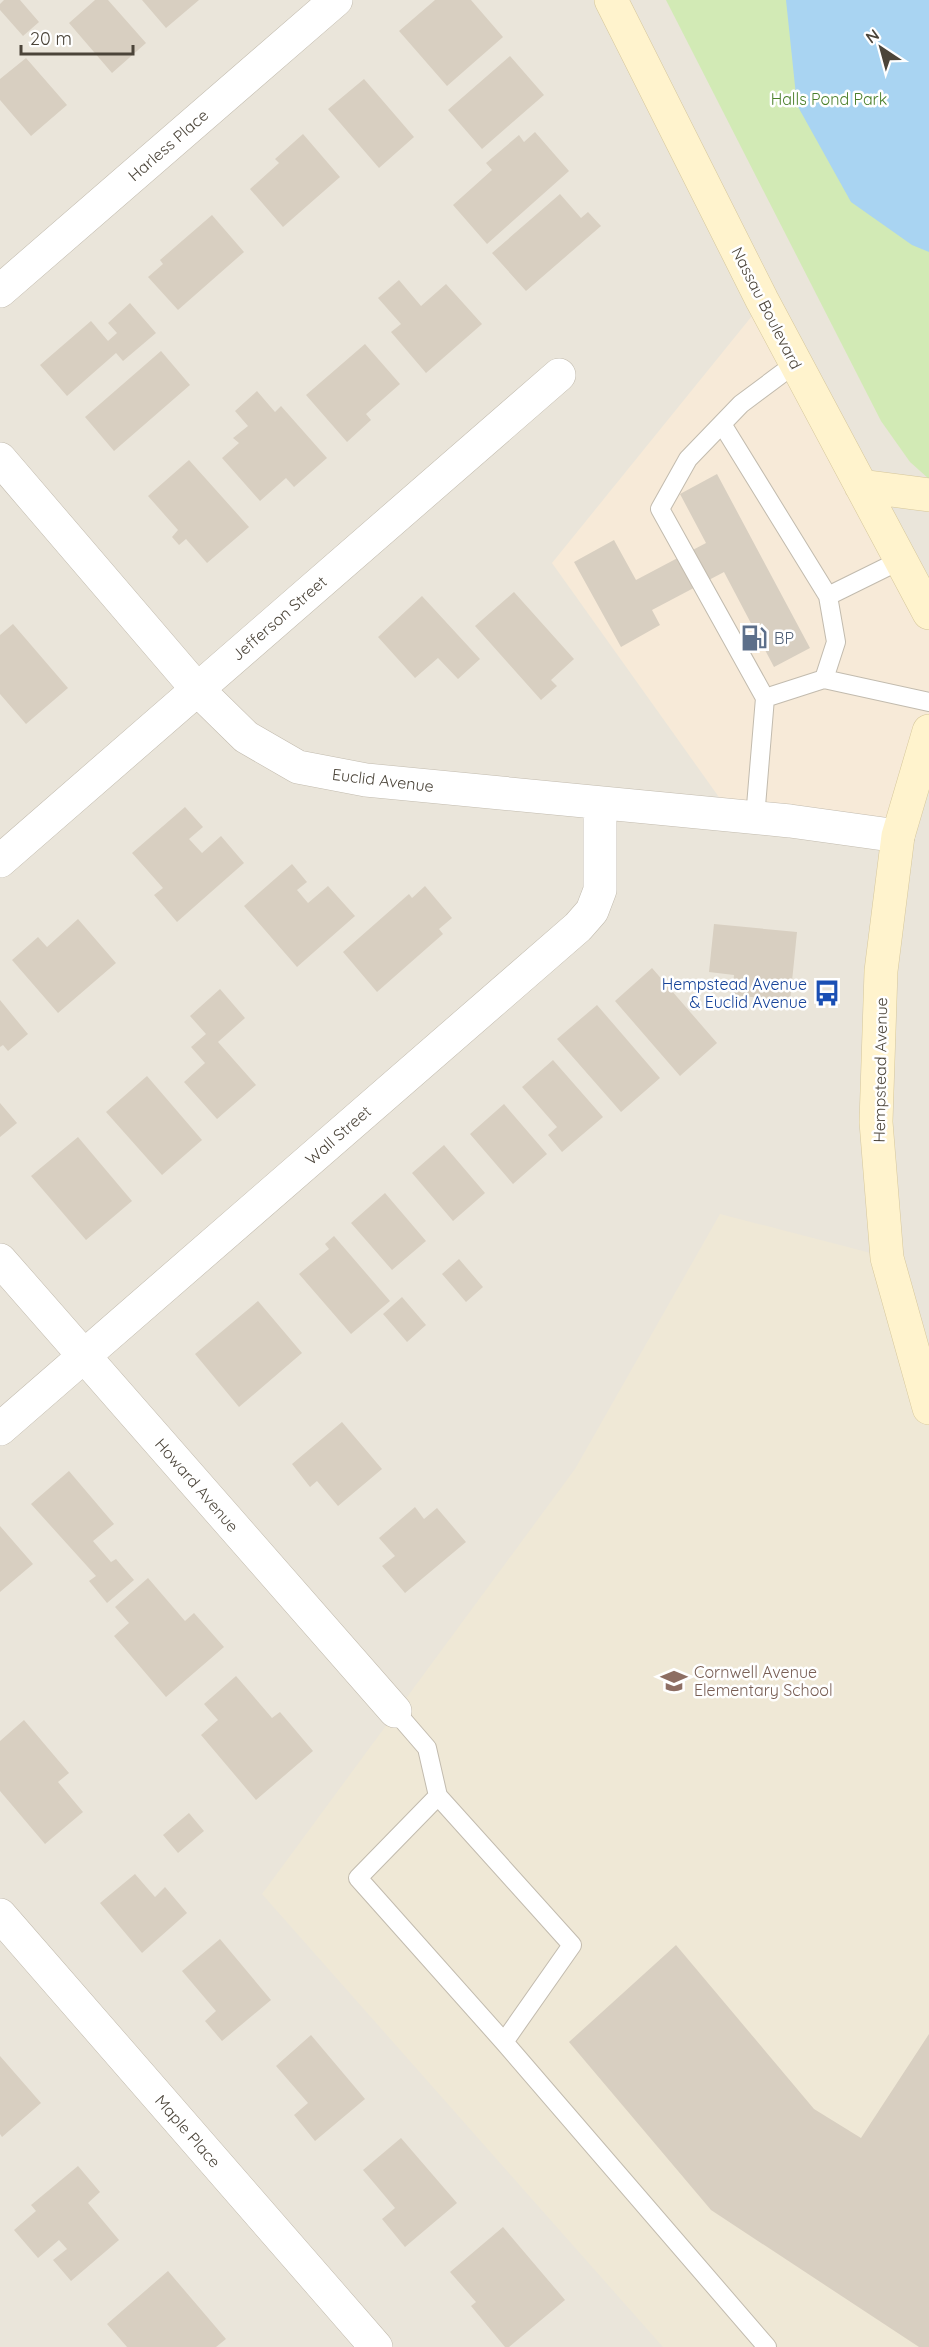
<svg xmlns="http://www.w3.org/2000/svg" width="929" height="2347" font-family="Quicksand,sans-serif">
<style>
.residential{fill:#eae5da}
.commercial{fill:#f7ead8}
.education{fill:#efe8d6}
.green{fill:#d2eab5}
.water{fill:#a9d4f2}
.building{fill:#d8cfc1}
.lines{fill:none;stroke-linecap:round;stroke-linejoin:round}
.service-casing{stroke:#c2bbae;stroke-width:20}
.minor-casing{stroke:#c2bbae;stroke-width:34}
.secondary-casing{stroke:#d6c79b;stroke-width:34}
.service{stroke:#fff;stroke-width:18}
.minor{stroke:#fff;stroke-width:33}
.secondary{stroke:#fff3cd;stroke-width:33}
.labels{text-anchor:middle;stroke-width:5;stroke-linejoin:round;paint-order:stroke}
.park-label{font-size:16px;fill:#4a7f2a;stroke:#fff}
.street-label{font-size:16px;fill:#4b4439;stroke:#fff}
.service-label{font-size:16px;fill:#4e5e75;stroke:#fff;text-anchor:start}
.transit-label{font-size:16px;fill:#164399;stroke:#fff;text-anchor:end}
.education-label{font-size:16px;fill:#785e54;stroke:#fff;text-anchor:start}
</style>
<rect width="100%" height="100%" fill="#f6f3ec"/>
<path class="residential" d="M0,0H929V2347H0Z"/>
<path class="commercial" d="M756,311L929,629V729L896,832L726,807L552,563Z"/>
<path class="education" d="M720,1214L890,1258L929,1399V2347H663L262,1894L575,1469Z"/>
<path class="green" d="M666,0H929V479L910,462L881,421Z"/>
<path class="water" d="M786,0H929V252L912,245L851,202L797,105Z"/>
<path class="building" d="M4,0H20L39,22L23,36L0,10V4Z
M95,0H108L146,43L112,73L69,23Z
M142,0H199L166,28Z
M435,0H471L503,37L447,86L399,31Z
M510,56L544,95L482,149L448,110Z
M26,58L67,105L31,136L0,100V79Z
M364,79L414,137L379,168L328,109Z
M535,132L569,171L487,244L453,205L492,170L486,163L519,135L524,142Z
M303,134L340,177L283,227L250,189L279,163L275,159Z
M560,194L581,218L588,212L601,226L526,291L492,253Z
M212,215L244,252L178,310L148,277L163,264L160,260Z
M399,280L421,306L446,284L482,324L426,373L391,332L401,324L378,298Z
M130,303L156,333L123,361L116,353L67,396L40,365L91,321L108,341L117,333L108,323Z
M365,344L400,384L366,414L371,420L347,442L306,395Z
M161,351L190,385L114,451L85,417Z
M257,391L275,412L281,406L327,458L294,487L286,478L260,501L222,458L239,443L233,438L248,426L235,411Z
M189,460L249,527L207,563L186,539L179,545L172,537L178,530L148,496Z
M717,474L810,648L774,667L724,572L652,610L660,625L621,647L574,562L614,540L636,580L706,543L680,494Z
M514,592L574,659L551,680L557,686L541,700L475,626Z
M422,596L480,659L458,679L438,658L415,678L378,637Z
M13,624L68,688L26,724L0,694V635Z
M185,807L203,827L189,839L202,853L221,836L244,863L177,922L154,895L163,888L132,853Z
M292,864L307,882L297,890L308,903L328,886L355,916L297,967L244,906Z
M425,886L452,918L439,929L443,934L377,992L343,952L409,894L412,898Z
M78,919L116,963L58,1013L12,960L38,937L47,947Z
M714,924L797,932L790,1001L732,995L734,975L709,972Z
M652,968L717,1043L680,1076L615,1001Z
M220,989L245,1018L218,1042L256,1085L217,1119L184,1082L205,1063L191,1047L206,1034L190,1016Z
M0,1000L28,1034L8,1051L3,1045L0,1047Z
M597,1005L660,1078L621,1112L557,1039Z
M553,1060L603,1117L562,1152L548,1135L557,1127L522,1087Z
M147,1076L202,1140L162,1175L106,1112Z
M0,1103L17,1123L0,1137Z
M504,1104L547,1154L513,1184L470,1134Z
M78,1137L132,1201L86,1240L31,1176Z
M444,1145L485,1193L453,1221L412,1173Z
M385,1193L426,1241L392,1270L351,1223Z
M334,1236L390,1301L351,1334L299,1274L329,1249L325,1244Z
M459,1259L483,1287L466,1302L442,1274Z
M402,1297L426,1325L407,1342L383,1314Z
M258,1301L302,1353L239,1407L195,1354Z
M342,1422L382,1469L338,1506L317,1481L310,1487L292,1464Z
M69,1471L114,1524L93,1541L111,1562L116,1559L134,1580L107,1603L89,1581L96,1576L31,1504Z
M415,1507L424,1519L437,1508L466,1542L405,1593L382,1566L395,1556L379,1538Z
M0,1526L33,1564L0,1592Z
M148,1578L185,1621L194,1613L224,1647L166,1697L114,1636L129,1623L115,1607Z
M236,1676L272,1718L280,1712L313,1751L256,1800L201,1735L218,1720L204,1704Z
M24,1720L69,1773L58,1782L83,1812L45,1844L0,1791V1741Z
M189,1813L204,1831L178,1853L163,1835Z
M135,1874L155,1897L165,1887L187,1913L142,1953L100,1903Z
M220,1939L271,2000L222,2041L205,2021L216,2011L182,1971Z
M676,1945L814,2109L861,2138L929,2034V2347H919L711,2210L569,2042Z
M311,2035L365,2099L315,2141L294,2115L308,2103L276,2066Z
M0,2056L41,2103L2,2137L0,2134Z
M401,2138L457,2203L405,2247L382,2219L395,2208L363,2170Z
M78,2166L100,2192L88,2203L119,2240L71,2281L53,2260L67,2249L59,2240L38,2258L14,2230L36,2211L31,2205Z
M503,2227L565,2300L509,2347H505L471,2306L476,2302L450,2272Z
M168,2271L226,2339L216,2347H127L107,2324Z"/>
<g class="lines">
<g class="service-casing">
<path id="service" d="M722,424L828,596
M824,679L836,642L828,596L901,560
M765,698L824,679L929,702
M755,818L765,698L660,509L688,459L741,404L796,363
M395,1711L427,1748L438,1796
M504,2042L572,1945L438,1796L358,1878L504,2042L767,2347"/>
</g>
<g class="minor-casing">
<path id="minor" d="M0,291L336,0
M0,459L197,689L246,737L298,767L366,780L790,821L898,836
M0,861L559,375
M0,1260L395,1711
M0,1429L578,927L592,911L600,890V803
M0,1915L376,2347"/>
</g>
<g class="secondary-casing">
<path id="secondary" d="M611,0L762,300L929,613
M861,486L929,495
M929,731L898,836L881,971L876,1122L887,1258L929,1408"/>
</g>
<use href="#service" class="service"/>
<use href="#minor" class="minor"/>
<use href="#secondary" class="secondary"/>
</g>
<defs>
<g id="fuel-bare" transform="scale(2.07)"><path d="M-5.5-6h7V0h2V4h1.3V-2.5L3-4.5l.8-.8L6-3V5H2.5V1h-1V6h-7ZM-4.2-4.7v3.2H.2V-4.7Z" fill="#5c6f8a" stroke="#fff" stroke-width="2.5" paint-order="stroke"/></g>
<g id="bus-bare" transform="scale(2.07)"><path d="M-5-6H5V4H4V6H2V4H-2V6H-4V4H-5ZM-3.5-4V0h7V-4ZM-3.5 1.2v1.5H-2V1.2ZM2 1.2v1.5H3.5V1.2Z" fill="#1a4fb4" stroke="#fff" stroke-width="2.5" paint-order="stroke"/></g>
<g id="school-bare" transform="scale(2.07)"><path d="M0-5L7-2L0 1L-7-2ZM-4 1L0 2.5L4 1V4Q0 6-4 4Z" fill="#8d6e63" stroke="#fff" stroke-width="2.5" paint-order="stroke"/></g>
</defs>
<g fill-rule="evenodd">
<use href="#fuel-bare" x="754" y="638"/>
<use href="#bus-bare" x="827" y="993"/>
<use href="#school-bare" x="674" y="1681"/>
</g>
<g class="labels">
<g class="park-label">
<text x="829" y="105">Halls Pond Park</text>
</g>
<g class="street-label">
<text transform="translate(168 145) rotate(-41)" y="6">Harless Place</text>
<text transform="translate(767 308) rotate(63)" y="6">Nassau Boulevard</text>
<text transform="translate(279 618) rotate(-41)" y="6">Jefferson Street</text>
<text transform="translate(383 780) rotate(7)" y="6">Euclid Avenue</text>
<text transform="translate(880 1070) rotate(-89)" y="6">Hempstead Avenue</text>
<text transform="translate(338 1135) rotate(-41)" y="6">Wall Street</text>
<text transform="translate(197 1485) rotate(49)" y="6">Howard Avenue</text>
<text transform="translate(188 2131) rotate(49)" y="6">Maple Place</text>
</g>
<g class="service-label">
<text x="774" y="644">BP</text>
</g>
<g class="transit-label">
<text x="807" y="990">Hempstead Avenue<tspan x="807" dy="18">&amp; Euclid Avenue</tspan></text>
</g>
<g class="education-label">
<text x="694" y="1678">Cornwell Avenue<tspan x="694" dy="18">Elementary School</tspan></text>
</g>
</g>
<g transform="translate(881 48) rotate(324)" stroke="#ffffff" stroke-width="4.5" paint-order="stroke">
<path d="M0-4.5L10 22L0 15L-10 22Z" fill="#4b4439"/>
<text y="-9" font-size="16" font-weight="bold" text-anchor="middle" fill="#4b4439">N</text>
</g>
<path d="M21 45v9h112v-9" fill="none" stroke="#4b4439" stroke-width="3"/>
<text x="30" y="45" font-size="18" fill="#4b4439" stroke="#ffffff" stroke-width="4.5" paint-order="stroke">20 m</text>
</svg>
